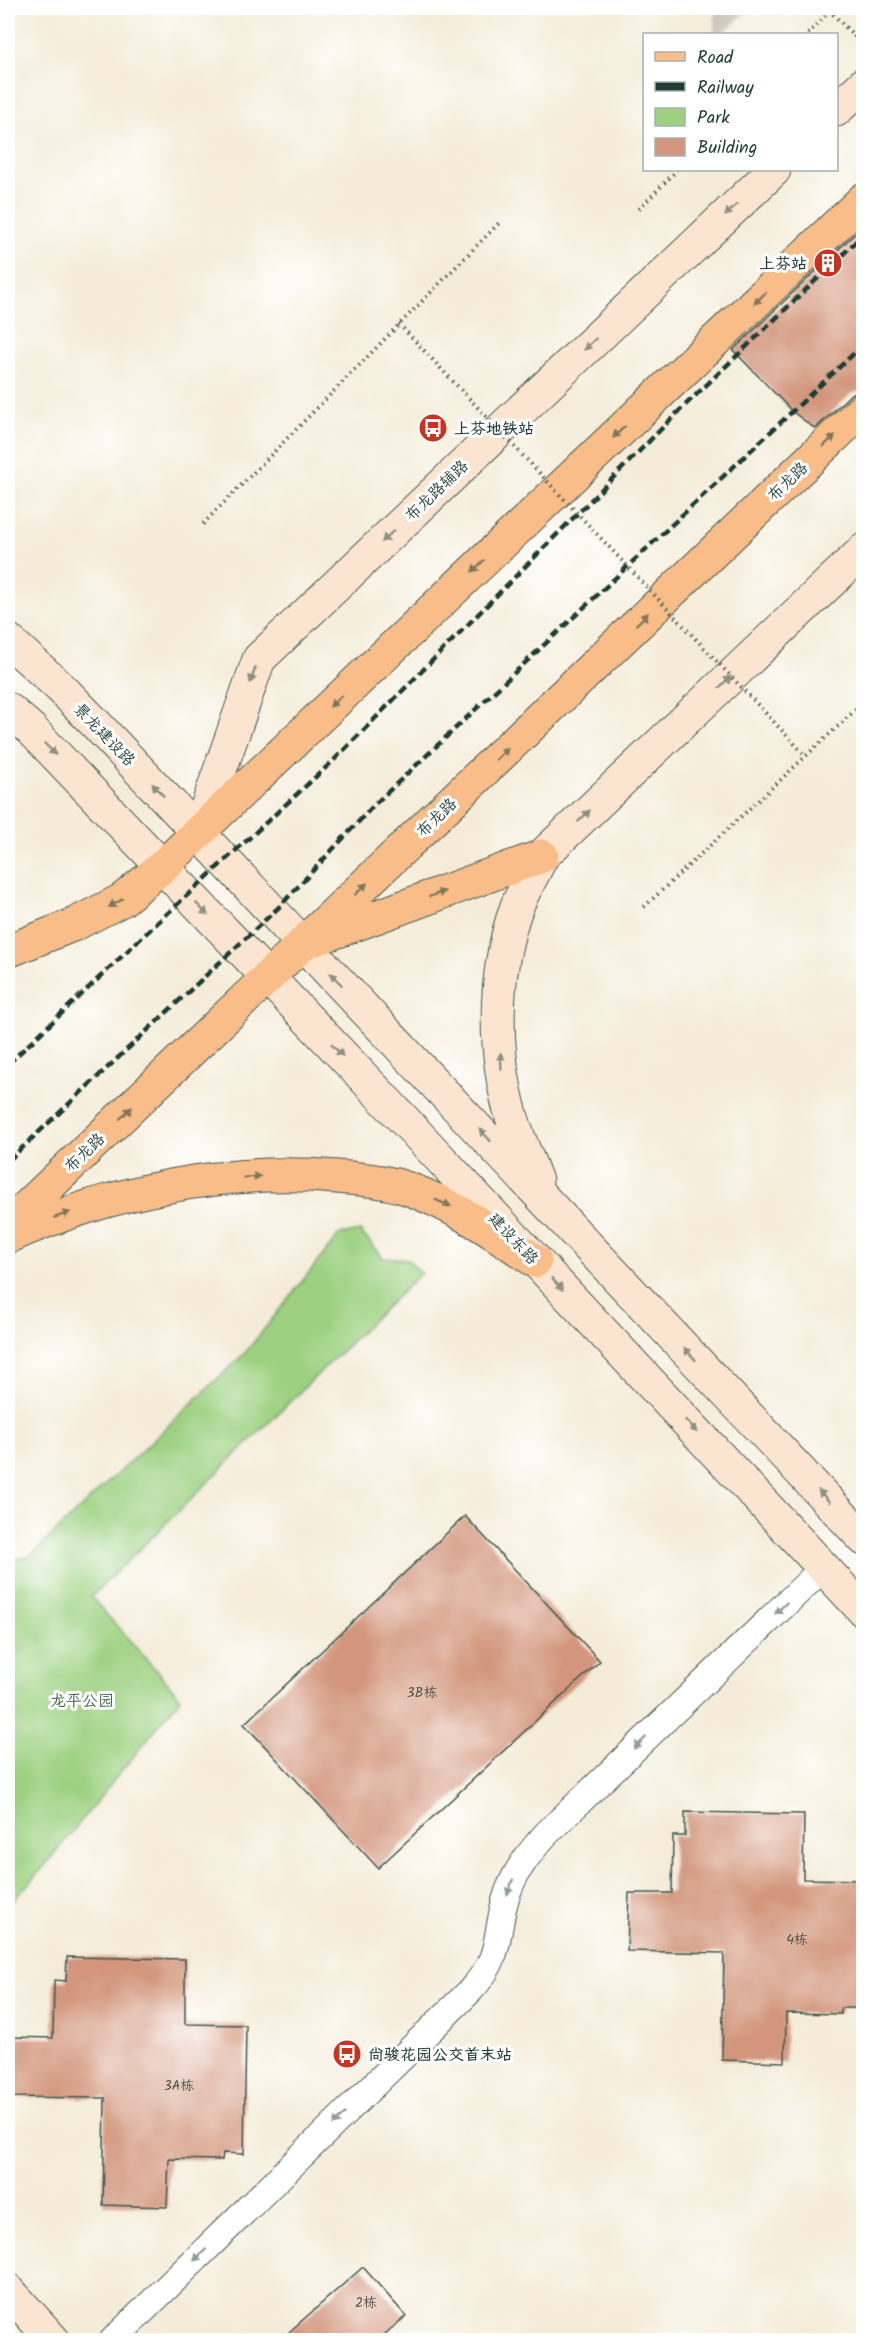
<svg xmlns="http://www.w3.org/2000/svg" width="871" height="2348" font-family="Kalam,'LXGW WenKai TC',sans-serif">
<style>
.industrial{fill:#cbc3b8}
.green{fill:#9dd181;stroke:#5e875a;stroke-width:1.5}
.building{fill:#d3967c}
.lines{fill:none;stroke-linecap:round;stroke-linejoin:round}
.lane-casing{stroke:#3f574d;stroke-width:28}
.secondary-casing{stroke:#3f574d;stroke-width:35}
.primary-casing{stroke:#3f574d;stroke-width:35}
.path{stroke:#3f574d;stroke-width:4;stroke-dasharray:1.5 4.5;stroke-linecap:butt}
.lane{stroke:#fff;stroke-width:26}
.secondary{stroke:#fce5d0;stroke-width:33}
.primary{stroke:#f8bd89;stroke-width:33}
.rail{stroke:#1f3d34;stroke-width:4.5;stroke-dasharray:9 4.5;stroke-linecap:butt}
.path-bridge{stroke:#3f574d;stroke-width:4;stroke-dasharray:1.5 4.5;stroke-linecap:butt}
.oneway{fill:#8e9182}
.oneway2{fill:#81775a}
.oneway3{fill:#8f9e9a}
.labels{text-anchor:middle;stroke-width:6;stroke-linejoin:round;paint-order:stroke}
.number-label{font-size:14px;fill:#4c5346}
.poi-label{font-size:16px;font-weight:bold;fill:#1f3d34;stroke:#fff;text-anchor:start}
.street-label{font-size:16px;fill:#1f3d34;stroke:#fff}
.park-label{font-size:16px;fill:#3e6247;stroke:#fff}
</style>
<rect width="100%" height="100%" fill="#fff"/>
<filter id="ink" filterUnits="userSpaceOnUse"><feTurbulence type="fractalNoise" baseFrequency=".0167" numOctaves="2"/><feDisplacementMap in="SourceGraphic" scale="12" xChannelSelector="R" yChannelSelector="G"/><feConvolveMatrix kernelMatrix="1 2 1 2 8 2 1 2 1" color-interpolation-filters="sRGB"/></filter>
<filter id="wash" filterUnits="userSpaceOnUse"><feTurbulence type="fractalNoise" baseFrequency=".008" numOctaves="4" result="noise"/><feDisplacementMap in="SourceGraphic" scale="24" xChannelSelector="R" yChannelSelector="G"/><feGaussianBlur stdDeviation="1.35" result="paint"/><feColorMatrix in="noise" values="0 0 0 0 0 0 0 0 0 0 0 0 0 0 0 0 0 1.4 0 .05"/><feComposite in="paint" operator="in"/></filter>
<g filter="url(#wash)">
<rect width="100%" height="100%" fill="#f4ecd8"/>
<path class="industrial" d="M715,8H751L722,34H714Z"/>
<path class="green" d="M360,1231L383,1258L407,1259L421,1273L91,1597L181,1698L41,1870L8,1906V1561L30,1556L246,1352L339,1235Z"/>
<g id="blocks">
<path class="building" d="M864,225V390L851,394L816,428L813,427L793,412L733,350Z
M465,1516L600,1661L378,1868L244,1724Z
M685,1812L804,1814L803,1879L864,1880L862,2008H841V2014L786,2013L785,2062L722,2060L724,1953L627,1951L629,1893H672L673,1836H685Z
M67,1957L185,1959V2024L246,2025L244,2154L223,2153L222,2160L169,2159L167,2207L103,2205L105,2098L9,2097L10,2037L53,2038L54,1980L66,1981Z
M363,2267L406,2316L378,2340H280Z"/>
</g>
</g>
<g filter="url(#ink)">
<use href="#blocks" fill-opacity="0" stroke="#3f574d" stroke-width="1.5"/>
<g class="lines">
<g class="lane-casing">
<path id="lane" d="M113,2340L470,1991C502,1956 494,1943 505,1901C512,1875 528,1854 546,1834L823,1568"/>
</g>
<g class="secondary-casing">
<path id="secondary" d="M836,110L864,84
M8,640L62,689L93,721L864,1539
M8,709L31,729L405,1121L864,1611
M198,833L259,659L774,170
M536,1181C530,1164 522,1147 516,1130C492,1060 492,975 517,906C524,889 534,873 542,856L864,550
M8,2290L53,2340"/>
</g>
<g class="primary-casing">
<path id="primary" d="M316,939L542,856
M8,951L75,924L122,900L162,867L864,199
M8,1225L864,408
M8,1237C109,1192 225,1167 337,1177C360,1179 387,1181 409,1189C455,1206 495,1233 535,1261"/>
</g>
<path class="path" d="M808,34L830,11L861,43
M639,209L677,170
M203,524L501,221
M644,907L864,702"/>
<use href="#lane" class="lane"/>
<use href="#secondary" class="secondary"/>
<use href="#primary" class="primary"/>
<path class="rail" d="M8,1064L156,924L334,760L676,414L864,234
M8,1161L279,907L375,804L864,344"/>
<path class="path-bridge" d="M399,324L806,756"/>
</g>
<defs><path id="oneway-solid" d="M-6-.8H1V-3.2L6.5 0L1 3.2V.8H-6Z" transform="scale(1.5)"/></defs>
<g class="oneway">
<use href="#oneway-solid" transform="translate(731 210) rotate(136)"/>
<use href="#oneway-solid" transform="translate(590 344) rotate(136)"/>
<use href="#oneway-solid" transform="translate(388 536) rotate(136)"/>
<use href="#oneway-solid" transform="translate(253 675) rotate(109)"/>
<use href="#oneway-solid" transform="translate(725 682) rotate(-44)"/>
<use href="#oneway-solid" transform="translate(50 749) rotate(46)"/>
<use href="#oneway-solid" transform="translate(158 790) rotate(-133)"/>
<use href="#oneway-solid" transform="translate(584 816) rotate(-44)"/>
<use href="#oneway-solid" transform="translate(202 909) rotate(46)"/>
<use href="#oneway-solid" transform="translate(336 979) rotate(-134)"/>
<use href="#oneway-solid" transform="translate(337 1050) rotate(46)"/>
<use href="#oneway-solid" transform="translate(501 1061) rotate(-94)"/>
<use href="#oneway-solid" transform="translate(485 1135) rotate(-133)"/>
<use href="#oneway-solid" transform="translate(557 1284) rotate(47)"/>
<use href="#oneway-solid" transform="translate(690 1354) rotate(-133)"/>
<use href="#oneway-solid" transform="translate(691 1426) rotate(47)"/>
<use href="#oneway-solid" transform="translate(824 1496) rotate(-133)"/>
</g>
<g class="oneway2">
<use href="#oneway-solid" transform="translate(760 298) rotate(136)"/>
<use href="#oneway-solid" transform="translate(619 432) rotate(136)"/>
<use href="#oneway-solid" transform="translate(829 441) rotate(-44)"/>
<use href="#oneway-solid" transform="translate(478 566) rotate(136)"/>
<use href="#oneway-solid" transform="translate(642 619) rotate(-44)"/>
<use href="#oneway-solid" transform="translate(336 701) rotate(136)"/>
<use href="#oneway-solid" transform="translate(502 754) rotate(-44)"/>
<use href="#oneway-solid" transform="translate(361 889) rotate(-44)"/>
<use href="#oneway-solid" transform="translate(437 894) rotate(-20)"/>
<use href="#oneway-solid" transform="translate(116 903) rotate(151)"/>
<use href="#oneway-solid" transform="translate(126 1113) rotate(-44)"/>
<use href="#oneway-solid" transform="translate(252 1177) rotate(-4)"/>
<use href="#oneway-solid" transform="translate(443 1203) rotate(23)"/>
<use href="#oneway-solid" transform="translate(62 1215) rotate(-19)"/>
</g>
<g class="oneway3">
<use href="#oneway-solid" transform="translate(781 1608) rotate(136)"/>
<use href="#oneway-solid" transform="translate(640 1743) rotate(136)"/>
<use href="#oneway-solid" transform="translate(510 1887) rotate(111)"/>
<use href="#oneway-solid" transform="translate(339 2119) rotate(136)"/>
<use href="#oneway-solid" transform="translate(200 2255) rotate(136)"/>
</g>
</g>
<defs>
<g id="building-disc" transform="scale(1.5)"><circle r="9.5" fill="#c8321e" stroke="#fff"/><path d="M-4-6H4V6H1V3H-1V6H-4ZM-2.5-4.3h1.7v1.8h-1.7ZM.8-4.3h1.7v1.8H.8ZM-2.5-1h1.7V.8h-1.7ZM.8-1h1.7V.8H.8Z" fill="#fff"/></g>
<g id="bus-disc" transform="scale(1.5)"><circle r="9.5" fill="#c8321e" stroke="#fff"/><path d="M-5-6H5V4H4V6H2V4H-2V6H-4V4H-5ZM-3.5-4V0h7V-4ZM-3.5 1.2v1.5H-2V1.2ZM2 1.2v1.5H3.5V1.2Z" fill="#fff"/></g>
</defs>
<g fill-rule="evenodd">
<use href="#building-disc" x="828" y="263"/>
<use href="#bus-disc" x="433" y="428"/>
<use href="#bus-disc" x="347" y="2054"/>
</g>
<g class="labels">
<g class="number-label">
<text x="422" y="1697">3B栋</text>
<text x="797" y="1944">4栋</text>
<text x="179" y="2090">3A栋</text>
<text x="366" y="2307">2栋</text>
</g>
<g class="poi-label">
<text x="807" y="269" text-anchor="end">上芬站</text>
<text x="454" y="434">上芬地铁站</text>
<text x="368" y="2060">尚骏花园公交首末站</text>
</g>
<g class="street-label">
<text transform="translate(787 481) rotate(-44)" y="6">布龙路</text>
<text transform="translate(436 490) rotate(-44)" y="6">布龙路辅路</text>
<text transform="translate(105 734) rotate(46)" y="6">景龙建设路</text>
<text transform="translate(436 817) rotate(-44)" y="6">布龙路</text>
<text transform="translate(84 1152) rotate(-44)" y="6">布龙路</text>
<text transform="translate(514 1238) rotate(47)" y="6">建设东路</text>
</g>
<g class="park-label">
<text x="82" y="1706">龙平公园</text>
</g>
</g>
<rect width="871" height="2348" fill="none" stroke="#fff" stroke-width="30"/>
<rect x="643" y="33" width="195" height="138" fill="#ffffff" stroke="#a5b1ae" stroke-width="1.5"/>
<rect x="655" y="52" width="30" height="9" fill="#f8bd89" stroke="#a5b1ae" stroke-width="1.5"/>
<text x="697" y="63" font-size="18" fill="#1f3d34">Road</text>
<rect x="655" y="82" width="30" height="9" fill="#1f3d34" stroke="#a5b1ae" stroke-width="1.5"/>
<text x="697" y="93" font-size="18" fill="#1f3d34">Railway</text>
<rect x="655" y="108" width="30" height="18" fill="#9dd181" stroke="#a5b1ae" stroke-width="1.5"/>
<text x="697" y="123" font-size="18" fill="#1f3d34">Park</text>
<rect x="655" y="138" width="30" height="18" fill="#d3967c" stroke="#a5b1ae" stroke-width="1.5"/>
<text x="697" y="153" font-size="18" fill="#1f3d34">Building</text>
</svg>
